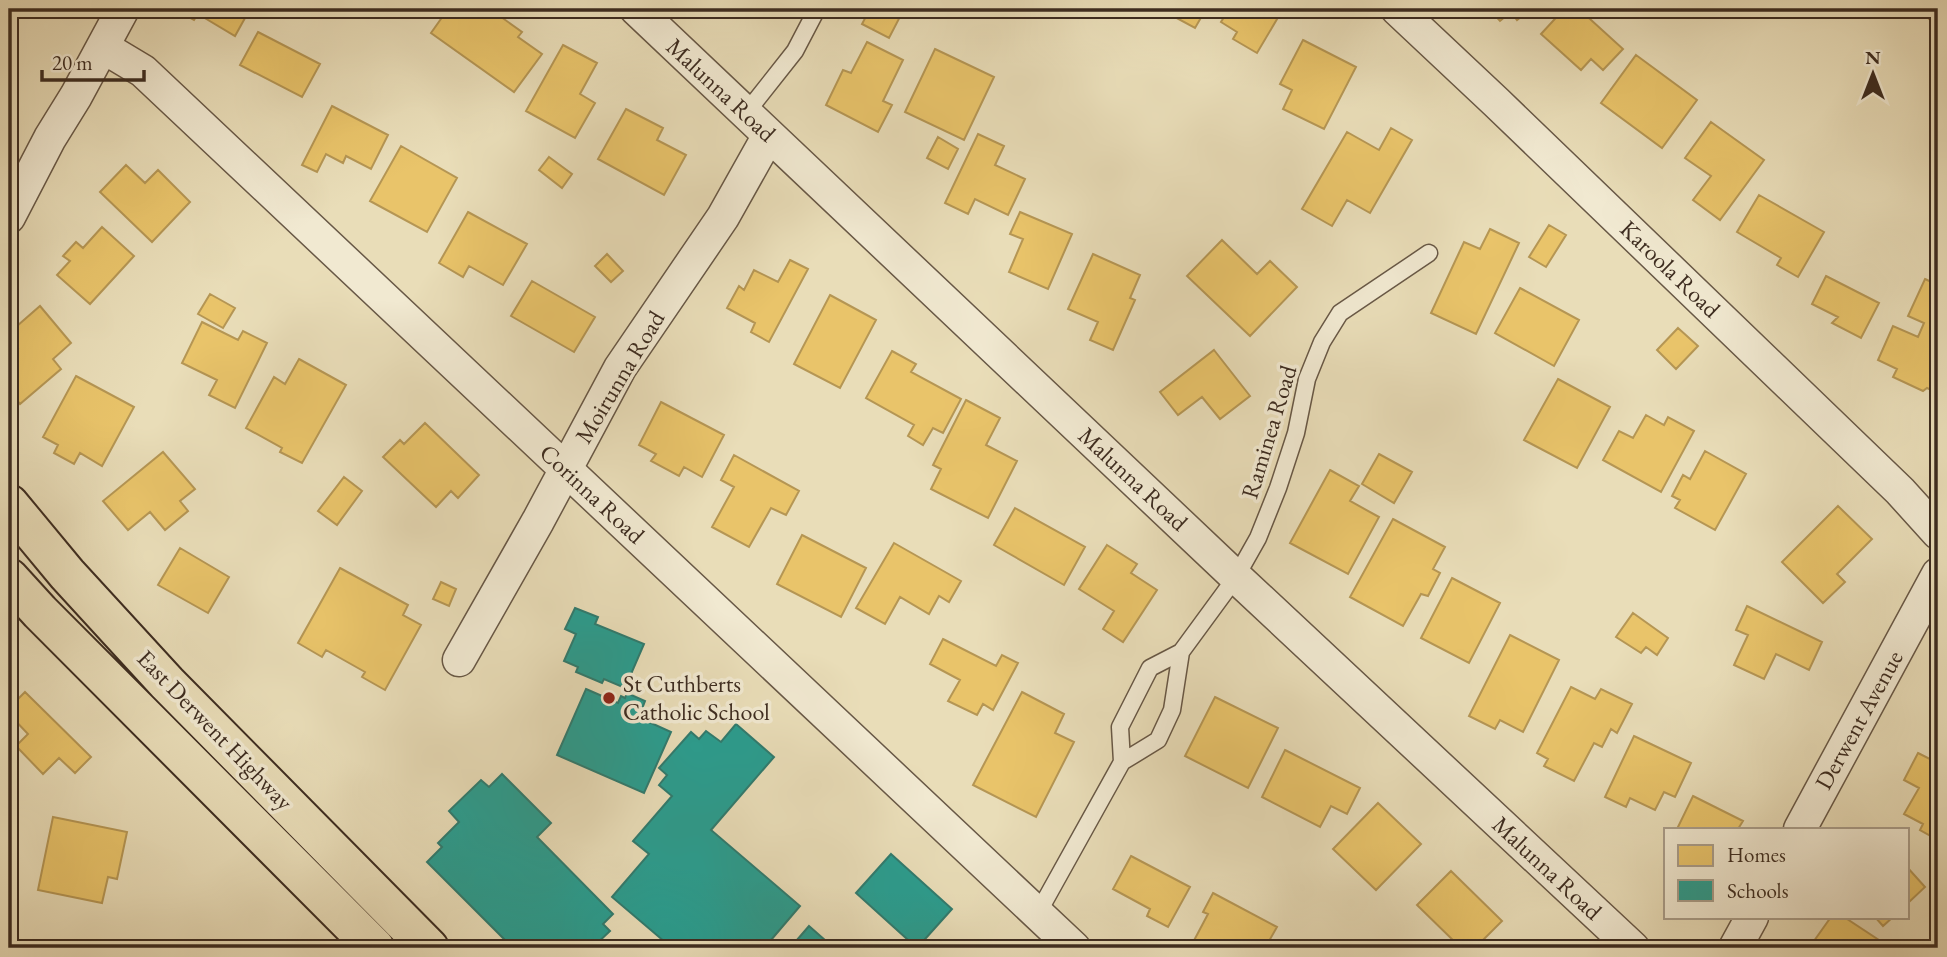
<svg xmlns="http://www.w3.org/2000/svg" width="1947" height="957" font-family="'EB Garamond',serif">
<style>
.homes{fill:#e9c46a;stroke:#b59654;stroke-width:2}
.schools{fill:#2a9d8f;stroke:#307b6e;stroke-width:2}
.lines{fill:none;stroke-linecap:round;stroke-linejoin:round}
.service-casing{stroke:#685846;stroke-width:19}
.minor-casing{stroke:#685846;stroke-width:35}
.primary-casing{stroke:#3d2c20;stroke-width:42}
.service{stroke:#f1e9d1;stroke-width:16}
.minor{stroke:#f1e9d1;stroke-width:32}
.primary{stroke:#e9ddb8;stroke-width:38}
.poi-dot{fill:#8f2418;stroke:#f1e9d1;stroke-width:2.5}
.labels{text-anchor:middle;stroke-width:7;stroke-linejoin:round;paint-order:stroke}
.street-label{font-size:24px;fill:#3d2c20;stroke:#f1e9d1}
.poi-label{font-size:24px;fill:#3d2c20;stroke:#f1e9d1;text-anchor:start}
</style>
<rect width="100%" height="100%" fill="#e9ddb8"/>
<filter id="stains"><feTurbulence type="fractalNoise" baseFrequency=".00286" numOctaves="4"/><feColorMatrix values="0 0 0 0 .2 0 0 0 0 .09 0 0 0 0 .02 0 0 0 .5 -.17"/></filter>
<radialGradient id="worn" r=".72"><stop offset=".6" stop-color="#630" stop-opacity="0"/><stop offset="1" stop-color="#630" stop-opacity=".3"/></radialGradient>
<path class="homes" d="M174,9H250L235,36L198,14L194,20Z
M448,9H490L522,32L518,37L542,54L514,92L431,33Z
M870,9H904L889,38L862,24Z
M1160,9H1206L1195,28Z
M1229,9H1283L1257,53L1233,39L1237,32L1221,22Z
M1489,9H1531L1517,20L1511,12L1500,21Z
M1564,9H1579L1623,49L1603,70L1591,59L1581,70L1541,34Z
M1918,9H1938V27Z
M258,32L320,64L302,97L240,65Z
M1303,40L1356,67L1324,129L1283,109L1292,90L1280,84Z
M867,42L903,60L883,101L892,105L878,132L826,105L843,70L851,73Z
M563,45L597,63L580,94L595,103L575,138L526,111Z
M935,49L994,77L964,140L905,112Z
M1636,55L1697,100L1662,148L1601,103Z
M332,106L388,135L371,169L346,156L343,163L326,154L317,172L302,165Z
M626,109L663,128L657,140L686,155L664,195L598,159Z
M1711,122L1764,160L1720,220L1693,200L1711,176L1685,158Z
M1391,128L1412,140L1370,213L1347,200L1332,226L1302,209L1347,132L1379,150Z
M978,134L1004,146L995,165L1025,179L1008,215L975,199L968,214L945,203Z
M938,137L958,149L948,169L927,158Z
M401,146L457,178L427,232L370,201Z
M549,157L572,174L562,188L539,170Z
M126,165L145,183L158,170L190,202L152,242L100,192Z
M1759,195L1824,232L1798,277L1777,265L1781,258L1737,232Z
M468,212L527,244L503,285L469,266L463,277L439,263Z
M1020,212L1072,234L1048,289L1009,272L1023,239L1010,234Z
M1549,225L1566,235L1546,267L1529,257Z
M102,227L134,256L90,304L57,275L70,261L63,256L76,242L83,248Z
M1490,229L1519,243L1476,334L1431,313L1464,242L1480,249Z
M1222,240L1257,274L1270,261L1297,287L1250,336L1187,276Z
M607,254L623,271L611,282L595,266Z
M1093,254L1140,275L1130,298L1135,300L1113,350L1090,340L1098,322L1068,309Z
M790,260L808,269L769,342L751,332L755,323L727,308L739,286L744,290L754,270L778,282Z
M1826,276L1879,303L1861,338L1832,323L1838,317L1812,304Z
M1925,279L1938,285V393L1927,388L1923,391L1893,377L1897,369L1878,360L1893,326L1918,337L1924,323L1908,316Z
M532,281L595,317L574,352L511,316Z
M1520,288L1579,320L1554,366L1495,333Z
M210,294L235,308L223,328L198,314Z
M830,295L876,320L840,388L794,364Z
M40,306L71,343L53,359L61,369L20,404L9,391V356L18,348L9,336V333Z
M202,322L238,340L243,331L267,343L235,408L209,395L217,380L182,363Z
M1678,328L1698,346L1676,369L1657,350Z
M1214,350L1250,396L1220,419L1202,397L1178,415L1160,392Z
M892,351L916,364L911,372L961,399L943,433L933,428L923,445L908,436L914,425L866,398Z
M299,359L346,385L302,463L280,452L282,448L246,428L274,377L285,384Z
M76,376L134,407L102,466L80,453L74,464L54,453L58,445L43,437Z
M1558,379L1610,407L1577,468L1524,440Z
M966,400L1000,418L986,445L1017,461L988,518L931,489L941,469L933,465Z
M661,402L724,435L702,477L684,467L679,476L651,461L656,454L639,445Z
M1646,415L1664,425L1668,417L1694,431L1661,492L1603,460L1619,431L1633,438Z
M425,423L479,475L458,498L451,491L436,507L383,457L400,440L404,444Z
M1705,451L1746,474L1715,530L1675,508L1680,500L1672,496L1683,475L1690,479Z
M163,452L195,489L180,501L188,511L165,530L150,512L128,530L103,501Z
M1379,454L1412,472L1394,503L1362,484Z
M734,455L799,491L786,515L771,508L749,547L712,527L734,487L721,480Z
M1330,470L1359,486L1350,501L1379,517L1348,574L1290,543Z
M344,477L362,491L337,525L318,511Z
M1838,506L1872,539L1837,574L1845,582L1823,603L1782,562Z
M1015,508L1085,547L1064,585L994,545Z
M1393,519L1445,547L1433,569L1440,573L1428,596L1421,594L1403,626L1350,597Z
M802,535L866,568L841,617L777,584Z
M894,543L961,581L949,602L939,596L929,614L900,597L885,624L856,608Z
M1107,545L1137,564L1131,573L1157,590L1123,642L1103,629L1114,611L1079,589Z
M180,548L229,577L208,613L158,585Z
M340,568L408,605L403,615L421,625L385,690L362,677L365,672L326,650L322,657L298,643Z
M1452,578L1500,603L1469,663L1421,638Z
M441,582L456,589L449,606L433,599Z
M1747,606L1822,642L1809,670L1776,654L1764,679L1734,665L1748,635L1736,630Z
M1633,613L1668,638L1657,655L1646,647L1641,653L1616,637Z
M1510,635L1559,660L1523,732L1500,720L1495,729L1469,716Z
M943,639L996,666L1002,655L1018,663L993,710L983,704L977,715L948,701L960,680L930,664Z
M1571,687L1595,699L1601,689L1632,704L1617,733L1611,729L1602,747L1594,743L1574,781L1544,766L1548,759L1537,753Z
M25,692L91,757L75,773L59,758L43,774L16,746L28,734L9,714V708Z
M1022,692L1064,714L1055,733L1074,742L1036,817L973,785Z
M1215,697L1278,728L1248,788L1185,756Z
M1634,736L1691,763L1675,797L1664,792L1655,810L1630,798L1626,807L1605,797Z
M1285,750L1360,788L1347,814L1331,806L1320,827L1262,797Z
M1918,753L1938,763V840L1920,830L1923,824L1904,814L1919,788L1904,780Z
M1693,796L1743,821L1738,829H1677Z
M1378,803L1421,844L1376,890L1333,849Z
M53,817L127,832L117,879L108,877L102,903L38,890Z
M1131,856L1190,887L1168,927L1147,916L1150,909L1113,889Z
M1907,867L1925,887L1907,904Z
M1451,871L1502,921L1475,948H1461L1417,905Z
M1213,893L1277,927L1265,948H1190L1208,914L1203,912Z
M1831,917H1844L1891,948H1809Z
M1875,917H1893L1883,926Z"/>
<path class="schools" d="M575,608L598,617L595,624L644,644L625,688L604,679L602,683L576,672L578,667L564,661L576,634L565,629Z
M586,689L618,703L621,696L625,698L627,693L645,701L642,709L644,710L640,718L671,732L644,793L557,755Z
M736,724L774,757L711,830L800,906L765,947L767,948H744L739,944L735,948H672L612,897L649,854L633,841L672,796L659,785L667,775L659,768L691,732L699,739L706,731L721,742Z
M502,774L551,823L537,837L613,914L603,924L610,931L592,948H513L427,862L442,847L438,843L459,822L449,811L481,780L489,787Z
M891,854L952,909L917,948L856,893Z
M809,926L834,948H790Z"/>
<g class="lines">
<g class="service-casing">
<path id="service" d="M746,113L795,51L817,9
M1122,762L1158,740L1172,710L1181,652
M1038,913L1122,762L1120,727L1150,668L1181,652L1236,577L1258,538L1278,488L1296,433L1307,379L1322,342L1340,313L1429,253"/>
</g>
<g class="minor-casing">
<path id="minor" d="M636,9L1236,577L1633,948
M1397,9L1496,102L1900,491L1938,533
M103,47L143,71L1074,948
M9,217L50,138L76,96L123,9
M459,660L538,521L620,368L723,217L769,135
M1800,829L1938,574
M1735,948L1752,917"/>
</g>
<g class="primary-casing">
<path id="primary" d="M9,504L67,574L167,683L429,948
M9,578L40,612L375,948"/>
</g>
<use href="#service" class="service"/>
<use href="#minor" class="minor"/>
<use href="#primary" class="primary"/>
</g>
<circle class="poi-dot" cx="609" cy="698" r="7"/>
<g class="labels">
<g class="street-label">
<text transform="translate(721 90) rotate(43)" y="8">Malunna Road</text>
<text transform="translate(1670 269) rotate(44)" y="8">Karoola Road</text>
<text transform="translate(620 377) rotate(-59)" y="8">Moirunna Road</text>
<text transform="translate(1269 432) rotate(-73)" y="8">Raminea Road</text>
<text transform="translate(1133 479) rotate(43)" y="8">Malunna Road</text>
<text transform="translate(592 494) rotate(43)" y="8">Corinna Road</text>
<text transform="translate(1859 720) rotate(-61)" y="8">Derwent Avenue</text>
<text transform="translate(215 730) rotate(46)" y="8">East Derwent Highway</text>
<text transform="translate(1547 868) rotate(43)" y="8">Malunna Road</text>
</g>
<g class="poi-label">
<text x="623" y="692">St Cuthberts<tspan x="623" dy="28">Catholic School</tspan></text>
</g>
</g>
<rect width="1947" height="957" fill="none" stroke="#e9ddb8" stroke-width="35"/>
<rect x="10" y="10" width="1926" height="936" fill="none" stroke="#3d2c20" stroke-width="3.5"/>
<rect x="18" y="18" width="1912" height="922" fill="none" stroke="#3d2c20" stroke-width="2"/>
<rect x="1664" y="828" width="245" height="91" fill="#f1e9d1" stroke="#a99d8a" stroke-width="2"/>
<rect x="1678" y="845" width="35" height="21" fill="#e9c46a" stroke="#a99d8a" stroke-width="2"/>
<text x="1727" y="862" font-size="21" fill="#3d2c20">Homes</text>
<rect x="1678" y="880" width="35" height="21" fill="#2a9d8f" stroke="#a99d8a" stroke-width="2"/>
<text x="1727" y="898" font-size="21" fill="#3d2c20">Schools</text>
<g transform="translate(1873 74)" stroke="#f1e9d1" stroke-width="5" paint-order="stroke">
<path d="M0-5L12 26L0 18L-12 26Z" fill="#3d2c20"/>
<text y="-10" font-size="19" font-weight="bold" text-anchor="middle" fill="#3d2c20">N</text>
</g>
<path d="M42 70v10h102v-10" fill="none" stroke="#3d2c20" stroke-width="3.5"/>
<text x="52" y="70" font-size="21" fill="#3d2c20" stroke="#f1e9d1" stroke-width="5" paint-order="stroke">20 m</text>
<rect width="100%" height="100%" filter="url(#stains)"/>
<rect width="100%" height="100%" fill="url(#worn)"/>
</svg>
